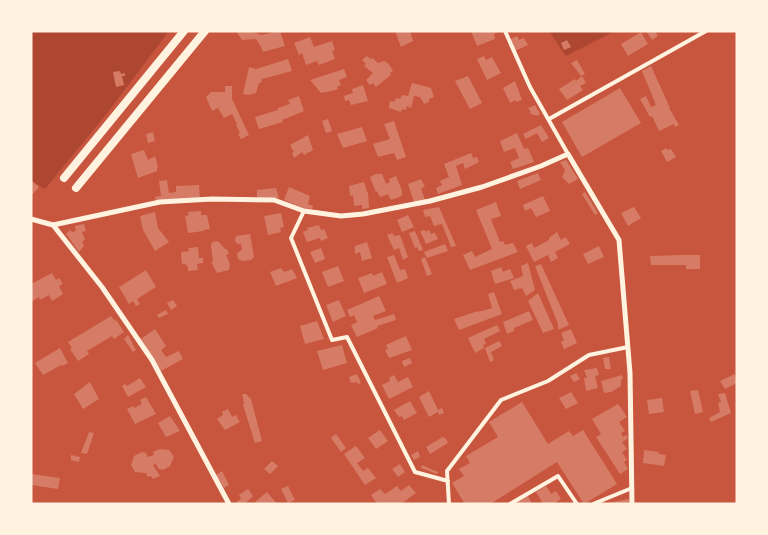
<svg xmlns="http://www.w3.org/2000/svg" width="768" height="535" font-family="Commissioner,sans-serif">
<style>
.green{fill:#ae4732}
.building{fill:#d67c66}
.lines{fill:none;stroke-linecap:round;stroke-linejoin:round}
.minor{stroke:#fff3e0;stroke-width:4}
.tertiary{stroke:#fff3e0;stroke-width:5}
.motorway{stroke:#fff3e0;stroke-width:8}
</style>
<rect width="100%" height="100%" fill="#c8553d"/>
<path class="green" d="M31,31H169L108,112L45,189L31,181Z
M549,31H615L566,56Z"/>
<path class="building" d="M236,31H251L261,35L280,31L285,46L263,52L260,45L256,39L242,40Z
M395,31H410L413,41L401,47Z
M471,31H500L494,34L495,39L477,46Z
M646,31H655L658,36L652,40Z
M641,32L648,44L628,56L621,44Z
M517,36L519,40L524,38L528,45L515,51L511,39Z
M310,37L314,47L332,41L335,50L332,51L335,59L319,65L317,61L306,65L302,53L299,55L294,43Z
M567,40L571,47L564,50L561,43Z
M367,56L371,59L373,58L378,63L384,61L388,63L393,71L390,73L391,75L376,87L373,83L370,85L366,80L373,73L364,66L366,64L362,60Z
M484,56L486,60L492,57L501,73L487,80L477,59Z
M288,59L292,71L262,79L261,83H259L256,93L249,95L243,94L249,67L256,69Z
M577,60L585,74L581,76L571,63Z
M651,66L670,108H669L679,125L675,127L674,124L659,131L652,116L650,117L640,99L646,96L651,107L656,105L642,71Z
M344,69L347,77L339,80L341,85L337,87L338,89L332,91L321,93L310,80Z
M120,71L121,74L125,73V76H122L124,85L116,87L113,72Z
M468,76L482,103L470,109L455,81Z
M582,76L586,83L580,86L583,90L567,100L559,89L575,79L576,81Z
M515,81L522,100L516,102L515,100L510,103L503,88Z
M412,83L431,88L434,97L429,99V102L424,104L420,97L414,96L411,108L407,106L406,110L402,109L401,112L389,108L390,101L394,102L396,98L400,99L402,95L408,96Z
M363,85L368,101L351,105L349,100L345,101L344,96L353,93L352,89Z
M225,86H232V99L249,135L241,139L238,134L240,133L236,125L237,124L232,114L224,118L218,108L212,111L206,97L211,92H225Z
M620,88L641,123L582,157L562,122Z
M299,96L304,111L282,120L283,122L259,129L255,117L278,110V108L290,104L288,100Z
M535,105L540,114L537,116L529,113L531,112L528,108Z
M328,119L332,131L326,133L322,121Z
M394,121L406,157L397,160L394,153L378,157L373,144L390,139L384,124Z
M541,125L549,138L542,142L537,133L526,139L523,134Z
M362,127L367,141L343,148L337,134Z
M153,132L155,141L148,143L146,134Z
M517,133L524,149L528,148L534,162L513,169L510,162L519,158L515,148L504,152L500,141Z
M308,135L313,150L304,155L302,152L294,158L292,153L294,152L290,145Z
M666,148L667,150L671,149L676,157L667,162L661,151Z
M144,150L148,160L155,156L158,167L157,168V171L138,178L131,154Z
M471,153L473,158L477,157L479,162L465,169L463,163L456,166L462,185L438,194L436,188L442,185L440,181L449,177L444,164Z
M566,160L578,179L569,184L562,177L565,170L560,162Z
M538,173L541,180L520,189L517,181Z
M376,174H382L386,184L390,182L389,179L396,176L402,190V196L391,200L388,194L380,197L377,191L376,192L370,177Z
M421,179L425,187L421,188L425,200L414,202L408,184Z
M31,180L39,187L31,196Z
M167,180L169,193L176,192V186L199,185L200,199L156,201L155,197L161,196L159,181Z
M364,182L367,192H368L369,208L362,209V205L354,206L353,195L350,196L349,186Z
M289,187L310,196L308,204L313,206L312,209L303,208L284,200Z
M276,188L279,198L257,199V190Z
M585,192L598,213L595,215L582,194Z
M543,196L550,211L536,217L531,208L525,211L523,205Z
M496,202L501,216L491,219L500,242L503,241L505,245L513,243L518,252L470,270L463,255L472,251L475,257L492,249L476,210Z
M439,207L456,246L451,247L442,224L434,226L430,216L425,217L423,210Z
M634,207L641,218L628,226L621,213Z
M201,211V215H207L210,229L203,230L204,231L188,233L185,216L189,215L188,212Z
M155,212L158,228L169,242L155,251L143,230L140,216Z
M281,213L284,227L280,228L281,232L268,235L264,216Z
M408,215L414,227L402,232L397,220Z
M84,224L86,231L82,232L85,239L82,242L84,246L79,252L66,234L70,230L72,232L76,231L75,226Z
M319,225L321,230L324,229L328,238L321,241L320,238L307,242L303,232L308,230L307,228Z
M425,230L426,232L429,230L431,234L435,233L438,239L426,244L420,231Z
M415,231L423,250L419,251L417,247L415,248L409,233Z
M557,232L561,240L566,237L570,244L555,252L558,258L551,262L548,255L534,262L526,246L532,243L534,248L549,240V238Z
M392,233L394,236L400,235L408,257L403,260L399,248L394,250L387,235Z
M250,234L254,257L251,260L242,261L238,259L237,254L242,249L241,244H238L235,241L236,236Z
M218,241L225,249H227L229,254L226,255L230,264L229,270L217,273L211,262H213L211,246L212,242Z
M367,242L372,258L362,261L360,252L355,254V246Z
M445,244L448,251L427,258L424,252Z
M599,246L604,257L588,264L583,254Z
M198,247L199,258H203V263L197,264L198,270L188,271V266H186V264H182L181,252L189,251L188,248Z
M321,248L325,259L315,263L310,252Z
M394,255L400,270L405,269L408,278L397,283L387,257Z
M684,255H700V269H686V265H651L650,256Z
M425,257L432,274L427,276L421,259Z
M528,263L535,290L526,296L522,288L514,290L510,281L523,276L521,266Z
M541,264L569,325L558,330V324L535,266Z
M338,266L344,281L328,287L322,272Z
M501,267L503,272L510,269L514,278L495,284L491,271Z
M281,268L284,272L292,269L297,278L276,286L270,272Z
M146,270L156,287L137,299L140,304L136,306L133,301L129,304L119,287Z
M382,272L387,284L364,293L358,278L372,273L373,276Z
M52,273L56,280L59,278L63,284L59,286L63,294L52,301L49,295L40,300L39,297L33,301L31,297V284Z
M494,292L502,314L459,330L454,319L478,311V312L492,308L488,294Z
M538,293L554,329L543,333L528,301Z
M379,296L386,311L373,316L375,320L394,314L396,320L377,326L378,328L357,337L351,325L357,322L354,315L350,317L347,310Z
M173,300L177,306L171,310L167,303Z
M339,300L346,316L333,322L326,305Z
M166,310L168,314L159,318L157,315Z
M529,311L533,320L514,328V331L507,334L503,322Z
M111,316L115,321L116,320L124,332L114,339L112,336L87,351L89,354L78,361L70,349L72,348L68,342Z
M317,321L324,339L305,344L300,326Z
M497,325L500,331L484,339L486,344L483,345L484,348L475,353L468,338Z
M155,329L166,346L161,350L166,357L179,351L183,359L161,371L141,339Z
M571,329L577,343L564,349L561,342L564,340L561,333Z
M128,335L136,350L133,352L124,339Z
M406,336L412,350L389,358L385,350L388,349L386,345Z
M499,341L502,346L491,352L494,360L490,362L485,348Z
M342,345L347,363L323,370L317,351Z
M60,348L68,363L62,366L61,365L43,375L35,363Z
M609,357L611,369H605L603,358Z
M410,358L412,363L404,367L402,361Z
M597,368L599,375L595,376L598,388L586,391L584,378H587L584,370Z
M576,373L580,379L574,382L570,376Z
M357,374L361,383L358,384L357,382L351,383L349,377Z
M735,374L737,383L725,389L720,381Z
M394,375L398,382L408,377L413,387L389,399L382,385L390,381L389,378Z
M622,375L623,379L621,380V386L611,392L604,393L601,381Z
M140,378L146,387L128,397L122,386L125,384L127,386Z
M90,382L99,399L83,409L74,394Z
M698,390L703,412L695,414L690,391Z
M429,391L438,410L442,408L444,413L439,415L438,412L429,417L419,397Z
M571,392L578,403L566,409L559,398Z
M725,393L731,413L711,422L709,418L720,412L718,403L721,402L718,394Z
M242,394H246L251,399L262,441L255,443L243,405L244,403Z
M146,397L156,414L135,424L127,409L133,406L134,408L142,404L140,400Z
M662,398L664,412L649,414L647,400Z
M410,401L417,413L404,420L402,416L399,417L394,410Z
M522,402L548,444L569,431L573,436L583,430L617,484L584,504L557,462L490,504H465L452,483L464,476L459,469L470,463L466,456L498,437L489,422Z
M618,404L627,417L619,422L625,431L621,433L623,437L626,435L628,438L622,442L627,449L622,452L627,460L624,462L628,469L620,474L596,437L601,434L592,419Z
M228,409L232,417L236,415L240,422L225,430L217,419L223,415L222,412Z
M170,416L180,431L166,437L158,423Z
M380,430L388,441L376,449L368,438Z
M89,432L94,433L87,454L81,453Z
M336,434L346,448L341,452L331,438Z
M443,437L446,439L448,443L430,454L426,447Z
M356,446L365,458L357,463L363,471L368,468L376,478L365,485L344,454Z
M160,449L169,450L174,457L170,466L163,470L159,469L155,463L153,465L160,476L153,479L151,476L148,477L146,473L135,472L131,465L134,456L142,452L146,453L148,457L154,455L153,452Z
M644,450L659,452V454L666,455L664,466L643,463Z
M418,451L420,457L414,460L411,455Z
M71,455L80,457L79,462L71,460Z
M272,461L278,466L270,474L264,469Z
M400,464L405,472L398,477L392,469Z
M422,465L438,472L437,474L421,468Z
M222,471L229,485L224,488L216,475Z
M31,474L60,478L58,489L31,485Z
M409,485L416,493L401,504H377L371,495L380,489L385,494L397,486L401,491Z
M288,486L295,500L288,503L281,489Z
M546,486L551,494L556,491L561,499L553,504H543L536,492Z
M248,489L253,496L245,504H235L241,498L239,495Z
M267,492L277,504H257L255,502Z
M528,496L532,504H518L517,502Z
M629,499V504H607V503Z"/>
<g class="lines">
<path class="minor" d="M505,31L530,87L568,154
M549,119L706,31
M304,211L291,238L332,340L347,337L415,472L448,481
M449,504L447,471L501,400L548,381L589,355L628,347
M510,504L558,476L577,504
M593,504L632,488"/>
<path class="tertiary" d="M31,219L53,225L160,202L212,199L274,200L304,211L341,216L363,214L430,201L482,187L541,166L568,154L619,240L630,373L632,504
M53,225L102,287L152,360L229,504"/>
<path class="motorway" d="M64,178L184,31
M76,188L205,31"/>
</g>
<rect width="768" height="535" fill="none" stroke="#fff3e0" stroke-width="65"/>
</svg>
